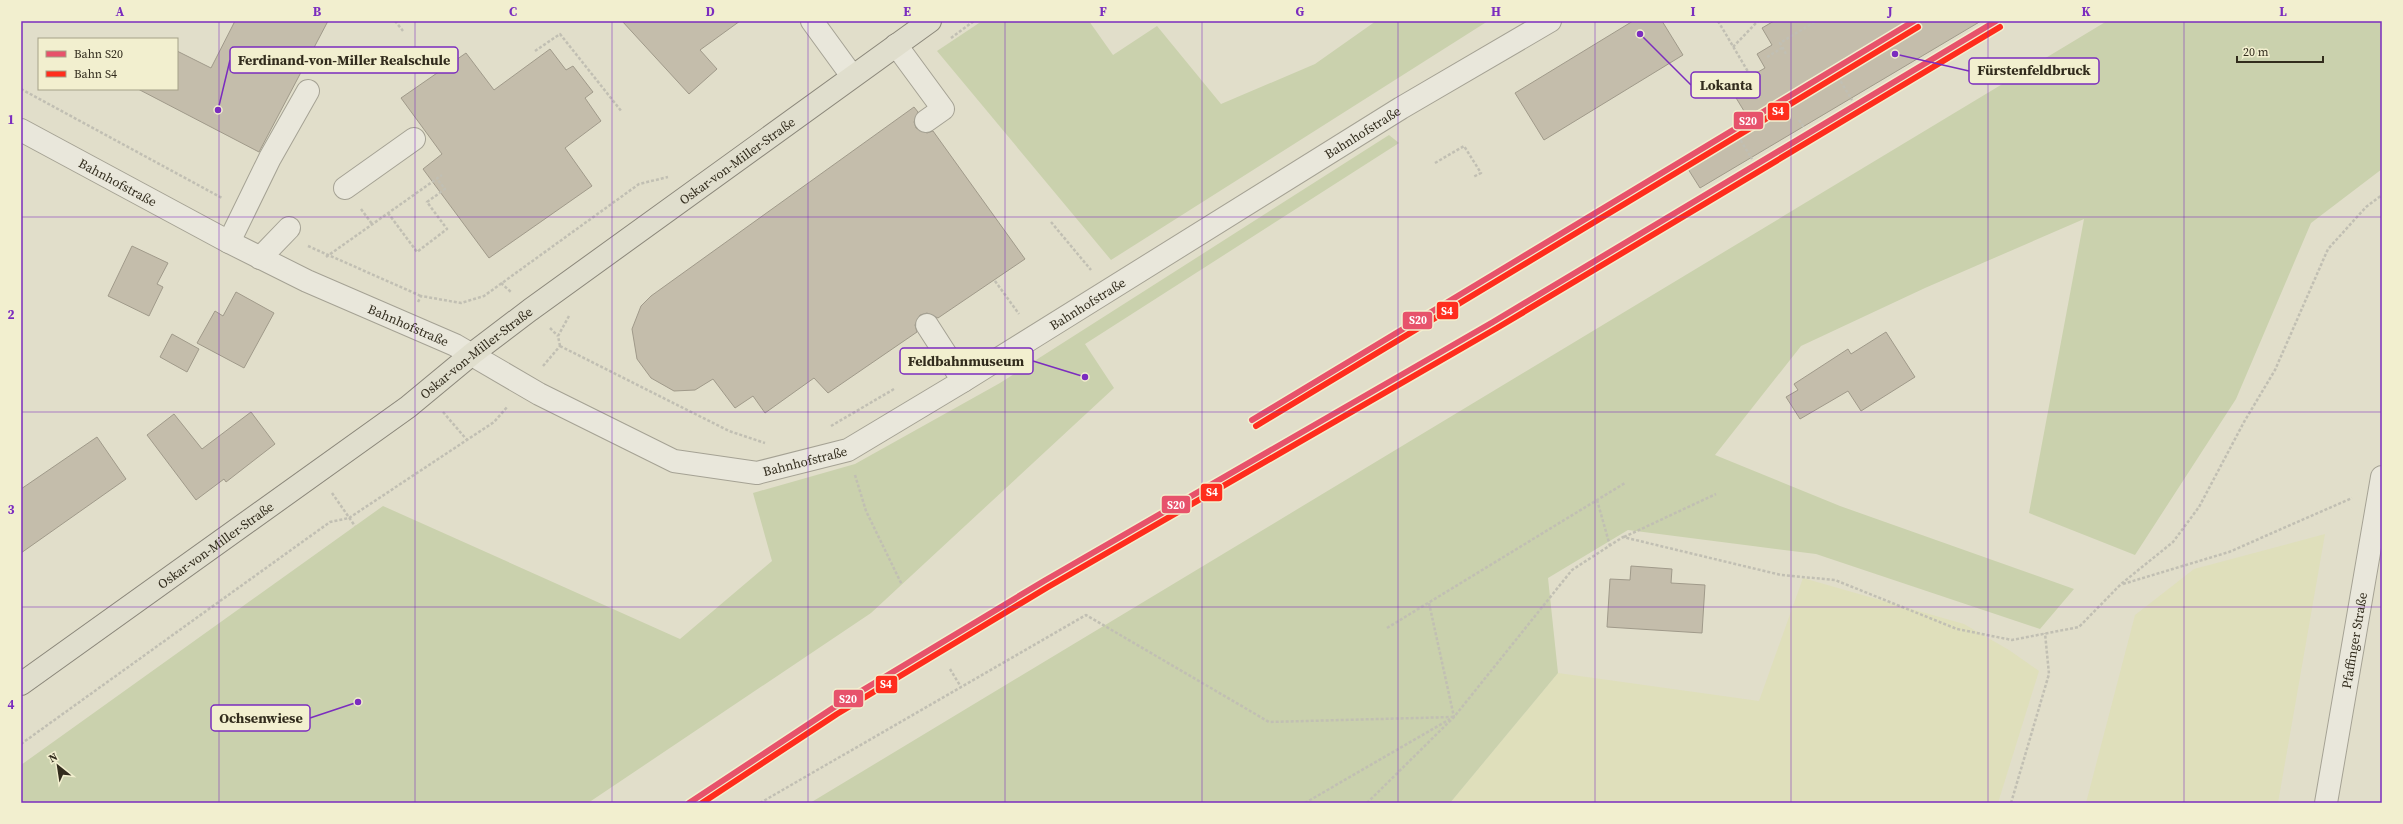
<svg xmlns="http://www.w3.org/2000/svg" width="2403" height="824" font-family="'Source Serif 4',serif">
<style>
.farmland{fill:#dfdfbb}
.green{fill:#cad1ad}
.building{fill:#c4bdab;stroke:#a09a8a}
.lines{fill:none;stroke-linecap:round;stroke-linejoin:round}
.minor-casing{stroke:#a5a294;stroke-width:24}
.major-casing{stroke:#8b877a;stroke-width:24}
.path{stroke:#c1bfb3;stroke-width:2.5;stroke-dasharray:3 2;stroke-linecap:butt}
.minor{stroke:#e9e7db;stroke-width:22}
.major{stroke:#e0decd;stroke-width:22}
.rail-1-casing{stroke:#f2efcf;stroke-width:9}
.rail-2-casing{stroke:#f2efcf;stroke-width:9}
.rail-1{stroke:#e7526b;stroke-width:6}
.rail-2{stroke:#ff2d1d;stroke-width:6}
.grid{fill:none;stroke:#7b2cbf;stroke-width:1;stroke-opacity:0.55}
.labels{text-anchor:middle;stroke-width:4;stroke-linejoin:round;paint-order:stroke}
.street-label{font-size:13px;fill:#322c1d;stroke:#f2efcf}
.leader{fill:none;stroke:#7b2cbf;stroke-width:1.5}
.callout-dot{fill:#7b2cbf;stroke:#f2efcf;stroke-width:1.5}
.callout{fill:#f2efcf;stroke:#7b2cbf;stroke-width:1.5}
.callout-label{font-size:14px;text-anchor:middle;font-weight:bold;fill:#322c1d}
.line-badge{stroke:#f2efcf;stroke-width:1.5}
.badge-label{font-size:11px;text-anchor:middle;font-weight:bold;fill:#fff}
.neatline{fill:none;stroke:#7b2cbf;stroke-width:1.5}
.grid-label{font-size:13px;text-anchor:middle;font-weight:bold;fill:#7b2cbf}
</style>
<rect width="100%" height="100%" fill="#e1deca"/>
<path class="farmland" d="M2325,534L2278,803H2086L2135,615L2194,569Z
M1803,578L1964,624L2009,650L2039,671L1998,803H1450L1558,673L1759,701Z"/>
<path class="green" d="M982,21H1089L1113,55L1157,26L1221,104L1315,64L1376,21H1488L1111,260L937,51Z
M2107,21H2382V169L2311,223L2236,399L2135,555L2029,513L2084,219L1925,288L1801,346L1715,455L1840,506L2074,589L2040,629L1816,554L1628,530L1548,578L1558,673L1450,803H810Z
M1389,135L1399,143L1085,344L1114,388L871,613L588,803H21V765L383,506L680,639L772,561L753,493L855,464L1000,383Z"/>
<path class="building" d="M235,21H328L259,152L138,89H177V51L211,68Z
M622,21H740L700,50L717,69L689,94Z
M1633,21H1662L1683,55L1544,140L1515,93Z
M1774,21H1981L1700,188L1688,169L1755,129L1730,88L1765,68L1757,54L1772,45L1762,28Z
M550,49L566,70L573,66L593,92L585,98L601,121L565,148L592,186L489,258L423,169L442,154L401,98L466,53L494,90Z
M914,107L918,112L914,122L916,128L927,133L933,131L1025,259L938,318L927,313L920,315L915,325L917,332L828,393L814,378L765,413L753,396L735,408L713,379L695,390L674,391L651,378L637,359L632,329L641,306L651,296Z
M132,246L168,263L157,284L163,287L149,316L108,296Z
M236,292L274,313L244,368L197,343L215,311L223,316Z
M1886,332L1915,377L1861,411L1848,391L1800,419L1786,397L1798,390L1794,384L1848,349L1851,354Z
M172,334L199,349L187,372L160,357Z
M251,412L275,444L226,482L224,479L196,500L147,435L174,414L202,449Z
M97,437L126,479L21,553V489Z
M1631,566L1672,569L1671,583L1705,585L1702,633L1607,627L1610,579L1630,580Z"/>
<g class="lines">
<g class="minor-casing">
<g id="minor">
<path d="M812,21L852,76"/>
<path d="M896,45L943,109L926,121"/>
<path id="s1" d="M21,130L229,242L307,281L455,345L539,394L674,461L757,473L848,450L963,381L1401,108L1550,21"/>
<path d="M345,188L414,139"/>
<path d="M229,242L270,158L308,91"/>
<path d="M260,258L289,228"/>
<path d="M927,325L963,381"/>
<path id="s2" d="M2326,803L2382,477"/>
</g>
</g>
<g class="major-casing">
<g id="major">
<path id="s3" d="M21,684L408,407L472,354L530,310L930,21"/>
</g>
</g>
<path class="path" d="M395,21L403,31
M1718,21L1750,75
M951,38L974,21
M1733,47L1758,21
M535,51L560,34L622,112
M1786,54L1780,43L1816,21
M1767,57L1782,48
M1838,77L1852,100
M21,89L222,198
M1799,120L1804,128
M1738,136L1752,159
M1435,163L1464,146L1481,173L1473,177
M361,209L372,224
M388,213L417,252L447,229L427,202L445,189L437,179
M1051,222L1091,270
M308,246L421,296
M326,257L442,175
M995,281L1019,314
M501,283L511,292
M418,302L421,296L461,303L484,296L639,184L668,177
M550,328L558,336
M560,346L729,431L765,443
M560,346L558,336L569,316
M543,366L560,346
M443,412L467,440
M831,426L894,389
M855,475L866,511L902,585
M332,493L355,526
M1597,500L1610,546
M1624,537L1716,494
M2123,584L2229,552L2352,498
M1429,603L1454,717
M1387,628L1625,483
M950,669L961,687
M21,744L330,522L349,518L494,422L508,406
M760,803L1086,615L1269,722L1453,717
M1305,803L1450,719
M1367,803L1454,717L1572,570L1623,537L1781,575L1835,580L1957,629L2012,640L2079,627L2121,584L2173,542L2199,507L2244,422L2275,370L2328,249L2366,207L2382,195
M2011,803L2049,674L2045,633"/>
<use href="#minor" class="minor"/>
<use href="#major" class="major"/>
<g class="rail-1-casing">
<path id="rail-1" d="M1252,420L1914,21
M689,803L833,708L1044,581L1493,322L1996,21"/>
</g>
<g class="rail-2-casing">
<path id="rail-2" d="M1256,426L1918,27
M702,803L837,714L1048,587L1497,328L2000,27"/>
</g>
<use href="#rail-1" class="rail-1"/>
<use href="#rail-2" class="rail-2"/>
</g>
<path class="grid" d="M219,21V803M415,21V803M612,21V803M808,21V803M1005,21V803M1202,21V803M1398,21V803M1595,21V803M1791,21V803M1988,21V803M2184,21V803M21,217H2382M21,412H2382M21,607H2382"/>
<g class="labels">
<g class="street-label">
<text dy="5" stroke="none"><textPath href="#s1" startOffset="1515">Bahnhofstraße</textPath></text>
<text dy="5" stroke="none"><textPath href="#s3" startOffset="887">Oskar-von-Miller-Straße</textPath></text>
<text dy="5" stroke="none"><textPath href="#s1" startOffset="110">Bahnhofstraße</textPath></text>
<text dy="5" stroke="none"><textPath href="#s1" startOffset="1191">Bahnhofstraße</textPath></text>
<text dy="5" stroke="none"><textPath href="#s1" startOffset="434">Bahnhofstraße</textPath></text>
<text dy="5" stroke="none"><textPath href="#s3" startOffset="563">Oskar-von-Miller-Straße</textPath></text>
<text dy="5" stroke="none"><textPath href="#s1" startOffset="866">Bahnhofstraße</textPath></text>
<text dy="5" stroke="none"><textPath href="#s3" startOffset="239">Oskar-von-Miller-Straße</textPath></text>
<text dy="5" stroke="none"><textPath href="#s2" startOffset="165">Pfaffinger Straße</textPath></text>
</g>
</g>
<path class="leader" d="M218 110L230 60M1895 54L1969 71M1640 34L1691 85M1085 377L1033 361M358 702L310 718"/>
<g class="callout-dot">
<circle cx="218" cy="110" r="4"/>
<circle cx="1895" cy="54" r="4"/>
<circle cx="1640" cy="34" r="4"/>
<circle cx="1085" cy="377" r="4"/>
<circle cx="358" cy="702" r="4"/>
</g>
<g class="callout">
<rect x="230" y="47" width="228" height="26" rx="4"/>
<rect x="1969" y="58" width="130" height="26" rx="4"/>
<rect x="1691" y="72" width="69" height="26" rx="4"/>
<rect x="900" y="348" width="133" height="26" rx="4"/>
<rect x="211" y="705" width="99" height="26" rx="4"/>
</g>
<g class="callout-label">
<text x="344" y="65">Ferdinand-von-Miller Realschule</text>
<text x="2034" y="75">Fürstenfeldbruck</text>
<text x="1726" y="90">Lokanta</text>
<text x="966" y="366">Feldbahnmuseum</text>
<text x="261" y="723">Ochsenwiese</text>
</g>
<g class="line-badge">
<rect x="1767" y="102" width="23" height="19" rx="4" fill="#ff2d1d"/>
<rect x="1733" y="111" width="31" height="19" rx="4" fill="#e7526b"/>
<rect x="1436" y="301" width="23" height="19" rx="4" fill="#ff2d1d"/>
<rect x="1402" y="311" width="31" height="19" rx="4" fill="#e7526b"/>
<rect x="1200" y="483" width="23" height="19" rx="4" fill="#ff2d1d"/>
<rect x="1161" y="495" width="30" height="19" rx="4" fill="#e7526b"/>
<rect x="875" y="675" width="23" height="19" rx="4" fill="#ff2d1d"/>
<rect x="833" y="689" width="31" height="19" rx="4" fill="#e7526b"/>
</g>
<g class="badge-label">
<text x="1778" y="115">S4</text>
<text x="1748" y="125">S20</text>
<text x="1447" y="315">S4</text>
<text x="1418" y="324">S20</text>
<text x="1212" y="496">S4</text>
<text x="1176" y="509">S20</text>
<text x="886" y="688">S4</text>
<text x="848" y="703">S20</text>
</g>
<rect width="2403" height="824" fill="none" stroke="#f2efcf" stroke-width="44"/>
<rect x="38" y="38" width="140" height="52" fill="#f2efcf" stroke="#a5a188"/>
<rect x="46" y="51" width="20" height="6" fill="#e7526b" stroke="#a5a188"/>
<text x="74" y="58" font-size="12" fill="#322c1d">Bahn S20</text>
<rect x="46" y="71" width="20" height="6" fill="#ff2d1d" stroke="#a5a188"/>
<text x="74" y="78" font-size="12" fill="#322c1d">Bahn S4</text>
<g transform="translate(58 766) rotate(330)" stroke="#f2efcf" stroke-width="3" paint-order="stroke">
<path d="M0-3L7 15L0 10L-7 15Z" fill="#322c1d"/>
<text y="-6" font-size="11" font-weight="bold" text-anchor="middle" fill="#322c1d">N</text>
</g>
<path d="M2237 56v6h86v-6" fill="none" stroke="#322c1d" stroke-width="2"/>
<text x="2243" y="56" font-size="12" fill="#322c1d" stroke="#f2efcf" stroke-width="3" paint-order="stroke">20 m</text>
<rect x="22" y="22" width="2359" height="780" class="neatline"/>
<g class="grid-label">
<text x="120" y="16">A</text>
<text x="317" y="16">B</text>
<text x="513" y="16">C</text>
<text x="710" y="16">D</text>
<text x="907" y="16">E</text>
<text x="1103" y="16">F</text>
<text x="1300" y="16">G</text>
<text x="1496" y="16">H</text>
<text x="1693" y="16">I</text>
<text x="1890" y="16">J</text>
<text x="2086" y="16">K</text>
<text x="2283" y="16">L</text>
<text x="11" y="124">1</text>
<text x="11" y="319">2</text>
<text x="11" y="514">3</text>
<text x="11" y="709">4</text>
</g>
</svg>
